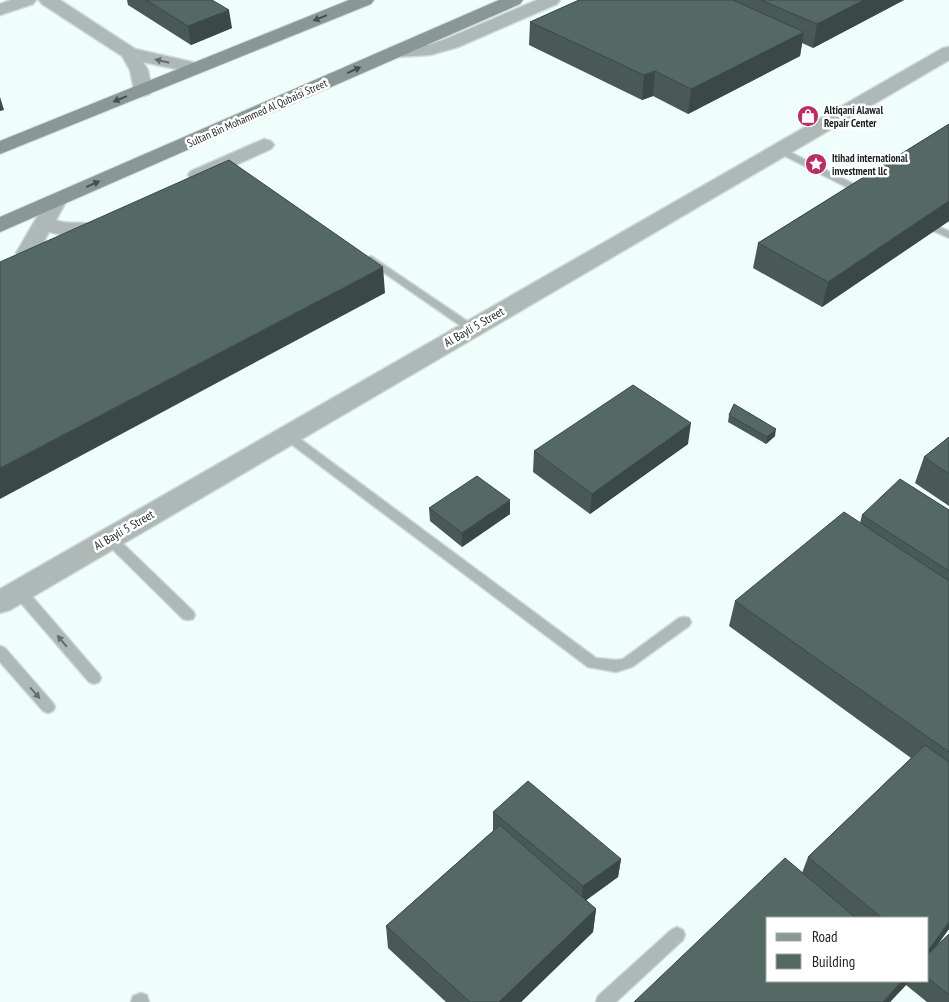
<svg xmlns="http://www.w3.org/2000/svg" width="949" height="1002" font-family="'PT Sans Narrow',sans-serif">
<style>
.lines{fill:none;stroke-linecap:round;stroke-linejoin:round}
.lane-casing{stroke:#cedbd8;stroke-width:3}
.street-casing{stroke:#cedbd8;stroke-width:3}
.secondary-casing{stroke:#cedbd8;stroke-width:2}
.lane{fill:#aeb8b6;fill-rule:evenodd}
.street{fill:#aeb8b6;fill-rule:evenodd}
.secondary{fill:#899895;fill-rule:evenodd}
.wall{fill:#485956;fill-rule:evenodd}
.shaded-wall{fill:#3b4946}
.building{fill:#546864;stroke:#3b4946}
.oneway{fill:#46514f}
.oneway2{fill:#646d6c}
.labels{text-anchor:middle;stroke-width:5;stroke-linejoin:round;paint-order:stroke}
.far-poi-label{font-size:11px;font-weight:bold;fill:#1a2221;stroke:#fff;text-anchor:start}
.far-street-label{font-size:11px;fill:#1a2221;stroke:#fff}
.street-label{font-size:12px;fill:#1a2221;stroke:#fff}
</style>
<rect width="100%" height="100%" fill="#f0fefb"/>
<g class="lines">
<g class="lane-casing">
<path id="lane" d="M780,147L868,191L870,193L865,196L862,195L777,152L775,150Z
M937,226L949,231V238L933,231V227Z
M371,256L476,327L477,329L476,331H468L367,261L366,259Z
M287,431L291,432L596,658L616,660L623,659L679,618L684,617L689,618L691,622L689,626L632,667L616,672L588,667L283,438L281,435Z
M109,533L114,535L193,611L195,615L193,619L188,620L183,619L104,541L103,538L104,535Z
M19,586L24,587L99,674L101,678L99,682L94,684L89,682L14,595L12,591L14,587Z
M0,646L5,648L53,703L55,707L53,711L48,713L43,711L0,662Z
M677,927L683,930L685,935L683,940L616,1002H596L598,996L671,930Z
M141,993L147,995L149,1002H131L133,996Z"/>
</g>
<g class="street-casing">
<path id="street" d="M11,0H36L33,4L0,15V4Z
M39,0H60L135,49L201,64L204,68L201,72L195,73L143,62L148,70L152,90L150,94L143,96L136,94L134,90L130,70L122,56L42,4Z
M537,0H560L557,4L458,47L430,55L395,57L389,56L386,52L389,48L428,45L446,39Z
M949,47V60L10,610L0,613V589L943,48Z
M264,139L271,141L274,145L271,149L205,179L198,181L191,179L188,175L191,171Z
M57,194L64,196L67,200L56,220C67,225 79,221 90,224L94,228L90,232C77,236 63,236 49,232L35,258L27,260L19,258L16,253L47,200L50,196Z"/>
</g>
<g class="secondary-casing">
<path id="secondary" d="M349,0H374L371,4L0,154V141Z
M499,0H523L520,4L0,232V217Z"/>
</g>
<use href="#lane" class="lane"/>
<use href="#street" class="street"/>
<use href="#secondary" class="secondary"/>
</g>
<path class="wall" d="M127,0H212L232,28L191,45L128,5Z
M579,0H904L813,48L802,43L800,56L688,114L653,96L642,100L529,45L530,22Z
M949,124V221L822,307L753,268L758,243Z
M729,415L775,436L766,444L728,422Z
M949,437V506L915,483L924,457Z
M688,444L590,514L533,472L534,451Z
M429,508L510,514L462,547L430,521Z
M949,510V929L936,946L949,934V1002H927L906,985L890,1002H634L802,873L808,857L911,758L729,626L735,601L860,523L862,515ZM768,918H928V981H768Z
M493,812L621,859L618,877L586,900L596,909L593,932L521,1002H446L388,948L386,926L493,831Z"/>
<path class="shaded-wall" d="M864,0H904L813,48L817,24Z
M229,10L232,28L191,45L188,26Z
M804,32L800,56L688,114L691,89Z
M655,71L653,96L642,100L644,75Z
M0,97L4,110L0,111Z
M949,201V221L822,307L828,282Z
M383,267L385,293L0,499V468Z
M691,423L688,444L590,514L592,494Z
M776,429L775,436L766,444L767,437Z
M510,500V514L462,547V533Z
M621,859L618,877L581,904L583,886Z
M596,909L593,932L521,1002H499Z
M949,922V929L928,958V951Z
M902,981H908L906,985L890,1002H883Z"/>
<path class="building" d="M146,0H212L229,10L188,26Z
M579,0H733L804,32L691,89L655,71L644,75L530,22Z
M761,0H864L817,24Z
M949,124V201L828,282L758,243Z
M229,160L383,267L0,468V262Z
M633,385L691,423L592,494L534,451Z
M734,404L776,429L767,437L729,415Z
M949,437V474L924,457Z
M477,476L510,500L462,533L429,508Z
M900,479L949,510V571L862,515Z
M844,512L949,581V752L735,601Z
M925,745L949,762V922L928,951V918H882L808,857Z
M528,781L621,859L583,886L493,812Z
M500,825L596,909L499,1002H470L386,926Z
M785,858L856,918H768V981H902L883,1002H634Z
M949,934V995L928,978V954Z"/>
<defs><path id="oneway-solid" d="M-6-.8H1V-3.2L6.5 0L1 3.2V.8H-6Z" transform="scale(1.25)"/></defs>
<g class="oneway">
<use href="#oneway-solid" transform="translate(320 18) rotate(158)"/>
<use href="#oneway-solid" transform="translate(354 70) rotate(-24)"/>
<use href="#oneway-solid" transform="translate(120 99) rotate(158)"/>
<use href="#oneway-solid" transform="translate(93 184) rotate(-24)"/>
</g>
<g class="oneway2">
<use href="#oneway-solid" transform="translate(162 61) rotate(-167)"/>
<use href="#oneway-solid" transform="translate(62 641) rotate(-130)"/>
<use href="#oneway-solid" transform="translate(35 693) rotate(49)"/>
</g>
<defs>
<g id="shop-disc" transform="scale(1.125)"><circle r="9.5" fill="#ba2e65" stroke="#fff"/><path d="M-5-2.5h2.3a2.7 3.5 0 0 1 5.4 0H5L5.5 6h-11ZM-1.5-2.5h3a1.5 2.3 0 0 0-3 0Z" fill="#fff"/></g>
<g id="sight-disc" transform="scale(1.125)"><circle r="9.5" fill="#ba2e65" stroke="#fff"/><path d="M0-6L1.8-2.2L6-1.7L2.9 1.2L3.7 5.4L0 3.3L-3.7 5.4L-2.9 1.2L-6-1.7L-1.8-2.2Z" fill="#fff"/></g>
</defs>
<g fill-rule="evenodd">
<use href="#shop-disc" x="808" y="116"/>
<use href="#sight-disc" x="816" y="164"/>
</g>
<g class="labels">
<g class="far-poi-label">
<text x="824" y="114">Altiqani Alawal<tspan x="824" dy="13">Repair Center</tspan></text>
<text x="832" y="162">Itihad international<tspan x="832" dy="13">investment llc</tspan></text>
</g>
<g class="far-street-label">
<text transform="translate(257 113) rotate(-24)" y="4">Sultan Bin Mohammed Al Qubaisi Street</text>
</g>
<g class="street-label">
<text transform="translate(474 327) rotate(-30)" y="4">Al Bayli 5 Street</text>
<text transform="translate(124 530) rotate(-30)" y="4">Al Bayli 5 Street</text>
</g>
</g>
<rect x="766" y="917" width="162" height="65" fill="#ffffff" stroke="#a3a7a6"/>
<rect x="776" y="933" width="25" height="8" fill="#899895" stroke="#a3a7a6"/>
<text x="812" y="942" font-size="15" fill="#1a2221">Road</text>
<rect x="776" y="954" width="25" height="15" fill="#546864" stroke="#a3a7a6"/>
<text x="812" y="967" font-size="15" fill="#1a2221">Building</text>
</svg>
